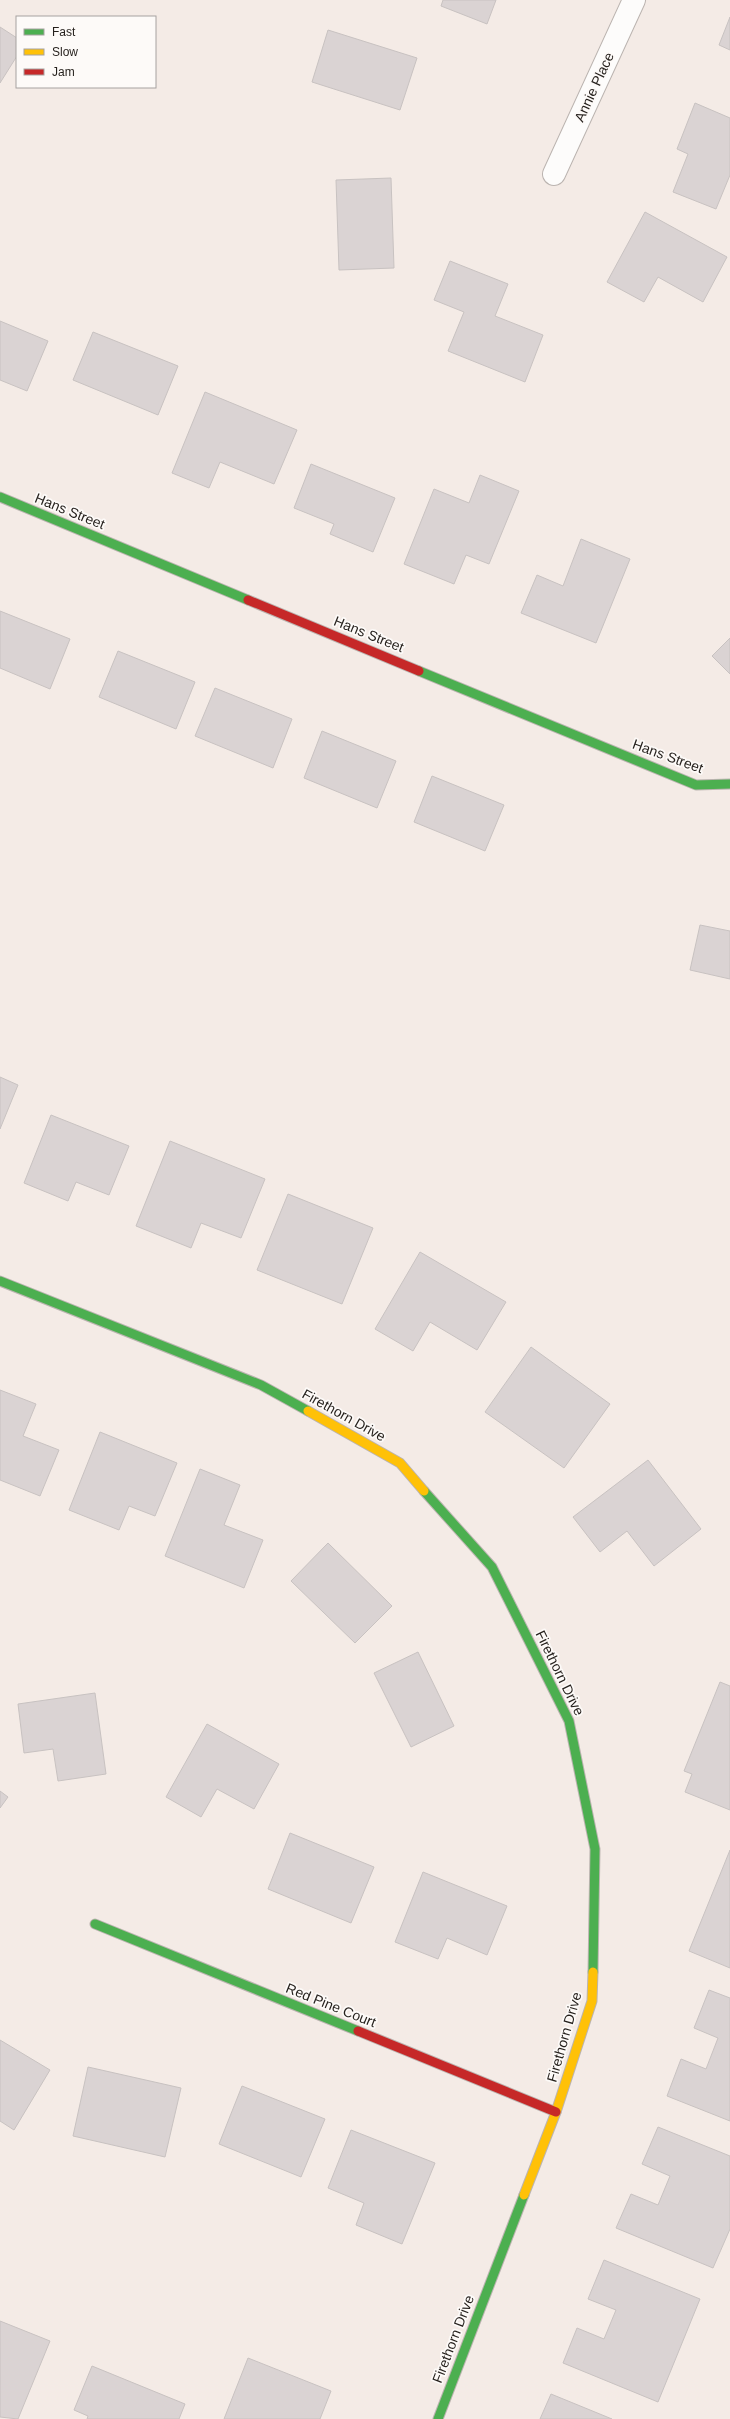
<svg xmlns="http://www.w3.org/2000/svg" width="730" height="2419" font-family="Helvetica,sans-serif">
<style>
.building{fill:#dad3d3;stroke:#c8c2c1}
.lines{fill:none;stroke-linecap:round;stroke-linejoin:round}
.street-casing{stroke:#bbb4b0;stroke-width:24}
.fast-casing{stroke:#bbb4b0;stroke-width:11}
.slow-casing{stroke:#bbb4b0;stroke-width:11}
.jam-casing{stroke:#bbb4b0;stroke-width:11}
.street{stroke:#fdfcfb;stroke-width:22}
.fast{stroke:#4caf50;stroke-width:9}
.slow{stroke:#ffc107;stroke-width:9}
.jam{stroke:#c62828;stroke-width:9}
.labels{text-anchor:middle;stroke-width:3.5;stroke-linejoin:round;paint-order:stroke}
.street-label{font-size:14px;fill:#241f1b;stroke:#fdfaf8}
</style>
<rect width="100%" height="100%" fill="#f4ebe6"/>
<path class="building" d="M443,0H496L487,24L441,6Z
M730,17V50L719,45Z
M0,27L17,38V56L0,83Z
M328,30L417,58L400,110L312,82Z
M695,103L730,118V175L716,209L673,192L688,154L677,149Z
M391,178L394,268L339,270L336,180Z
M645,212L727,257L703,302L658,277L644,302L607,282Z
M450,261L508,284L495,316L543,335L525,382L448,351L464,312L434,300Z
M0,321L48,341L27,391L0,380Z
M93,332L178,366L158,415L73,380Z
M205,392L297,430L274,484L220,462L209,488L172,473Z
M311,464L395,498L373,552L330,534L334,524L294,508Z
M480,475L519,491L489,564L466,555L454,584L404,564L434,489L469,503Z
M581,539L630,559L596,643L521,613L537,575L563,586Z
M0,611L70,639L50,689L0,668Z
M730,638V674L712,656Z
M118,651L195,682L176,729L99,697Z
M215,688L292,719L273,768L195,736Z
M322,731L396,761L377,808L304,778Z
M432,776L504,805L485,851L414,822Z
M700,925L730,931V979L690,970Z
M0,1077L18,1085L0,1129Z
M51,1115L129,1146L109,1195L76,1182L68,1201L24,1183Z
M170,1141L265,1179L241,1238L201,1223L191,1248L136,1226Z
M288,1194L373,1228L342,1304L257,1270Z
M420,1252L506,1302L477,1350L430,1322L413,1351L375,1329Z
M531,1347L610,1404L564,1468L485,1412Z
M0,1390L36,1404L23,1436L59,1450L40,1496L0,1480Z
M100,1432L177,1463L155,1516L129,1506L119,1530L69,1510Z
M648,1460L701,1529L654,1566L627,1531L600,1552L573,1517Z
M200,1469L240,1485L224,1525L263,1540L244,1588L165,1556Z
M328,1543L392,1606L355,1643L291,1581Z
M418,1652L454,1726L411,1747L374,1673Z
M720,1682L730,1686V1810L685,1792L692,1774L684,1771Z
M95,1693L106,1774L58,1781L53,1749L24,1753L18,1704Z
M207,1724L279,1764L254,1809L217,1789L201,1817L166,1797Z
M0,1791L8,1797L0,1808Z
M290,1833L374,1867L351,1923L268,1889Z
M730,1850V1968L689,1951Z
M423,1872L507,1906L487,1955L447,1938L438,1959L395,1942Z
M709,1990L730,1998V2121L667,2096L681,2059L706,2069L718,2038L694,2028Z
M0,2040L50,2070L14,2130L0,2121Z
M88,2067L181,2088L165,2157L73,2136Z
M242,2086L325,2119L301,2177L219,2144Z
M658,2127L730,2156V2229L713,2268L616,2228L631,2194L658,2205L670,2176L642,2164Z
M351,2130L435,2163L402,2244L356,2225L364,2203L328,2188Z
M604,2260L700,2299L658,2402L563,2363L577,2328L604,2339L616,2310L588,2299Z
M0,2321L50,2341L18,2419L0,2417Z
M248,2358L331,2391L320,2419H224Z
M92,2366L185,2404L179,2419H87L88,2416L74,2410Z
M551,2394L612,2419H540Z"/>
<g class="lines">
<g class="street-casing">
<path id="street" d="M554,174L634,0"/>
</g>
<g class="fast-casing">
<path id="fast" d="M0,497L248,600
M419,671L696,785L730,784
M0,1281L261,1385L308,1411
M424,1491L492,1567L569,1721L595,1849L593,1972
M95,1924L358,2031
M438,2419L524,2195"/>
</g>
<g class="slow-casing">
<path id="slow" d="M308,1411L400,1463L424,1491
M524,2195L556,2112L592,2001L593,1972"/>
</g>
<g class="jam-casing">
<path id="jam" d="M248,600L419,671
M358,2031L556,2112"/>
</g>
<use href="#street" class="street"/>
<use href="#fast" class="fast"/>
<use href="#slow" class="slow"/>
<use href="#jam" class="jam"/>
</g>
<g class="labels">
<g class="street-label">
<text transform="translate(594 87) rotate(-65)" y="5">Annie Place</text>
<text transform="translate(70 511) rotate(22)" y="5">Hans Street</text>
<text transform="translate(369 634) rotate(22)" y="5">Hans Street</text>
<text transform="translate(668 756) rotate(20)" y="5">Hans Street</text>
<text transform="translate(344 1415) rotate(29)" y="5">Firethorn Drive</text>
<text transform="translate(560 1673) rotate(64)" y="5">Firethorn Drive</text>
<text transform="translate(331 2005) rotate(22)" y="5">Red Pine Court</text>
<text transform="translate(564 2037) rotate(-74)" y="5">Firethorn Drive</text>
<text transform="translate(453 2339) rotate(-69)" y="5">Firethorn Drive</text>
</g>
</g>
<rect x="16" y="16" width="140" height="72" fill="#fdfaf8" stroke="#a6a2a0"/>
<rect x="24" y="29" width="20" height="6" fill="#4caf50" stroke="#a6a2a0"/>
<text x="52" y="36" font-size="12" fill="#241f1b">Fast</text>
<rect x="24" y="49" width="20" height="6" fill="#ffc107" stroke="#a6a2a0"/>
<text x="52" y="56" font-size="12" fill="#241f1b">Slow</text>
<rect x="24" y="69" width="20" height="6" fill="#c62828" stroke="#a6a2a0"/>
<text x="52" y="76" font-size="12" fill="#241f1b">Jam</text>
</svg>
